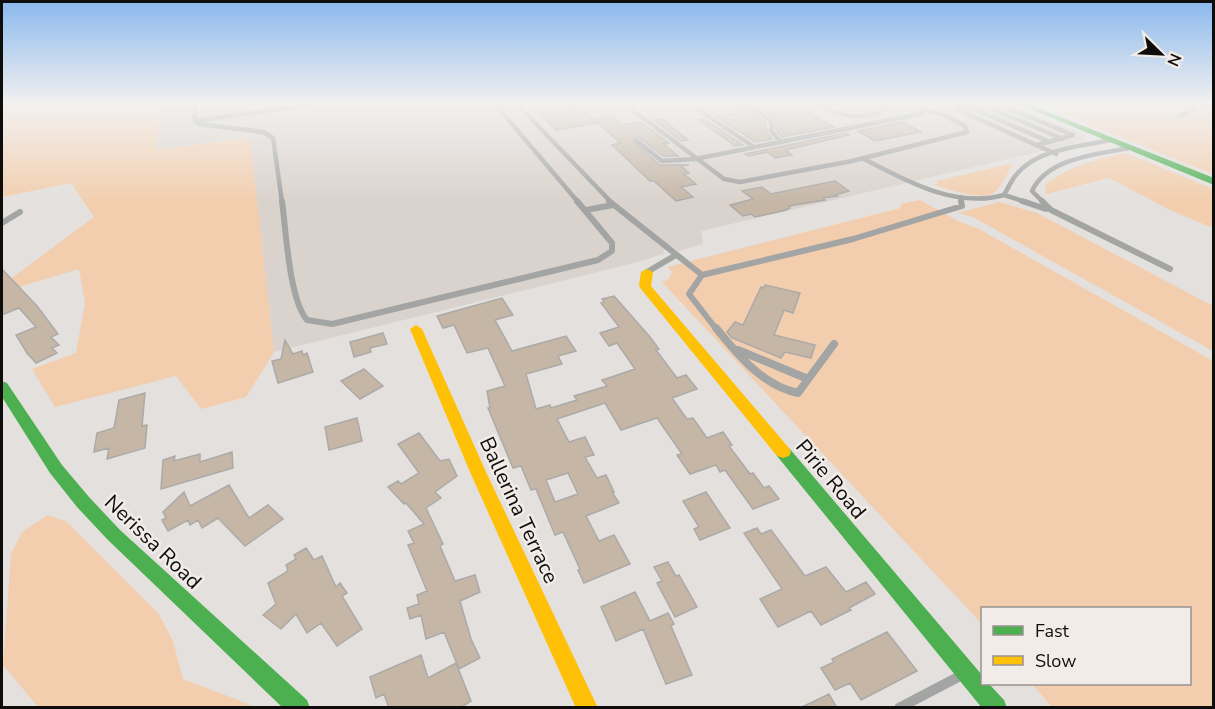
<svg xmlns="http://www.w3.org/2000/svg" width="1215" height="709" font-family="'Nunito Sans',sans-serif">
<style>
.built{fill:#dad2cc}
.green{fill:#f2ceae}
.building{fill:#c5b6a6;stroke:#acaaa8;stroke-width:1.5;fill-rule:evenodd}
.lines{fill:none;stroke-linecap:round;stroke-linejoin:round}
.lane-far3{stroke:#a3a4a4;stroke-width:4.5}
.lane-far2{stroke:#a3a4a4;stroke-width:6}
.lane-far1{stroke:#a3a4a4;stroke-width:8}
.lane{stroke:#a3a4a4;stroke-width:10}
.street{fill:#a3a4a4;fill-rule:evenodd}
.fast{fill:#4caf50;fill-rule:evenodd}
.slow{fill:#ffc107;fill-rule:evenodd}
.labels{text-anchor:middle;stroke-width:5;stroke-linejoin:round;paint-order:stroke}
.near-street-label{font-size:21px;fill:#0f0d0c;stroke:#f2ece8}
</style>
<rect width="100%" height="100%" fill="#e3e0dd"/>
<path class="built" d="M161,104H1010L1084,134L1085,141L701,231L703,244L679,251L674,248L668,249L662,251L665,253L638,262L274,352L250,137L155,150Z"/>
<path class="green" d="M2,104H161L156,150L250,137L274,352L246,397L201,409L176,376L55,407L32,369L76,353L85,303L79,269L15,288L9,280L94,217L71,183L2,197Z
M1038,104H1213V174Z
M1126,153L1213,189V228L1170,210L1109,178L1046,194L1045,185C1070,166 1096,159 1126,153Z
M1013,163C1008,172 1003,185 995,192C984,202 947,189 934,185L938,183L937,181Z
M920,200L960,222L979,229L1213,361V707H1052L1032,684H1190V608H982V624L662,282L668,280L672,272L667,267L901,208L900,204Z
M999,202L1037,213L1213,306V351L973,217L958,213Z
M48,515L67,522L158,613L173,641L183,679L246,703L253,707H38L3,665L11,554L22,532Z"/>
<path class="building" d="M531,104H565L569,108L579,106L598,123L556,130Z
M726,104H740L742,108L765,121L767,133L772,139L755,142L717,117L740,113Z
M752,104H800V108L834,127L782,137L776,130V122L771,115Z
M612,116L623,125L641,122L669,143L664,144L678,156H663L638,137L633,141L660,165H689L681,166L689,173L684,174L696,184L681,187L693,197L676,201L654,181H650L612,145L620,143L594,119Z
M662,119L688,140L681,141L654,120Z
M704,119L743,145L735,146L699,120Z
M903,122L921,132L875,141L858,131Z
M846,133L849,135L786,150L792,155L775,158L767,152L749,156L745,154Z
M835,181L849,191L835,195L837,196L823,198L825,200L789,206L790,208L786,210L755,217L751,214L743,216L730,205L753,199L742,191L762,187L771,194Z
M2,269L37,306L58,334L51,337L59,345L52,348L57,353L36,363L27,353L16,335L36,327L19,308L2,315Z
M765,285L800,293L793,313L784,310L774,335L815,345L811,358L785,352L781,358L732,338L727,332L735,322L743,325L761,287L764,288Z
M614,296L650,337L659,349L656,350L677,378L686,375L697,389L672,398L687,419L693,418L707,438L723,432L732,445L729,446L750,474L753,473L764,488L769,486L779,499L753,509L725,470L720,472L716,465L690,474L677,455L682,454L657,418L621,430L605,403L557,419L569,442L585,437L594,455L585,457L597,478L606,475L614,492H612L619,503L586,516L599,541L614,535L630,564L584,583L578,570L580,569L563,532L555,535L536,489L531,490L521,466L513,468L488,408H490L487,391L505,386L488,348L467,353L454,325L443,328L437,316L502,298L513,315L495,320L512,351L566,336L576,351L558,356L562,364L526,374L536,409L550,405L551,408L577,400L574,396L607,386L602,380L635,369L617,343L609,346L600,333L619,327L601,303L604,302L602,299ZM568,473L578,494L555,502L546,480Z
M383,333L387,344L370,348L371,352L354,357L350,342Z
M285,340L293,354L302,351L303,355L307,353L313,372L278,383L272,361L281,359Z
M364,369L383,386L360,399L341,381Z
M145,393L142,426L147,425L145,448L107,459L109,448L94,452L97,433L114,428L119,400Z
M357,418L362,441L329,450L325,427Z
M419,433L440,461L449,459L457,476L435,492L441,498L426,508L443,544L440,546L455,581L475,575L480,592L460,601L471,639L480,658L459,669L444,632L426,639L421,615L410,619L407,608L419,604L417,595L427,591L408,545L414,543L408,531L424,524L406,503L404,504L388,487L398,481L401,484L419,473L398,444Z
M232,452L233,468L161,489L163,460L175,456L174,461L200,454V462Z
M229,485L249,518L268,505L283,519L245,546L218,518L202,528L198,520L190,525L188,520L168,531L162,520L166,518L163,512L184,492L190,506Z
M706,492L730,528L700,540L694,529L699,527L683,501Z
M757,528L761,534L771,530L805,576L826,567L846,592L866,582L875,594L849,608L851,610L821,625L811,611L778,627L760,599L782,589L744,533Z
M306,548L314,560L322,556L336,587L340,583L347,593L342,596L362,629L337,646L321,623L307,633L296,614L281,629L263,615L276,604L268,583L285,573L288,570L286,565L296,559L294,555Z
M668,562L676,576L679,575L697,607L675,617L657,583L662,581L654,567Z
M635,592L650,621L668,613L674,624L671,626L692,675L666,684L643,629L616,641L601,607Z
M887,632L917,671L861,700L850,683L835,690L821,668L834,662L832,659Z
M421,655L428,678L456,663L471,701L460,708H389L384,694L376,698L370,677Z
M829,694L837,708H800Z"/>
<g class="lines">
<path class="lane-far3" d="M195,104V121L199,124L263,132L273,138L282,202
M495,104L578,202
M517,104L611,202
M625,104L724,179L740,182L852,161L967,132L965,126L944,115L926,110
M690,104L754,147
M744,104L768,118L772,124L771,131L781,142
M815,104C839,116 859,121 884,110L887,107L886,104
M970,104L955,108L1056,154
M980,104L1063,139
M998,104L1073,135L1037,145
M1189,104L1198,106
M965,105L1050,142
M820,106L838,104
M195,121L314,104
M637,141L662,161L695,159L920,114L926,110L921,104
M862,158C905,180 954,209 1004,195C1008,188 1011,181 1016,175C1036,149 1081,146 1111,140
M1004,195L1026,202
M961,197L962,202
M1043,202L1032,191C1047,158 1098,154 1129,148"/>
<path class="lane-far2" d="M282,201C286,230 289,299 307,320L332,324L598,260L612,251V243L577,201
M609,201L702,275L853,239L962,206L961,201
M1022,201L1046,209
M1042,201L1051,210L1170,269
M586,210L613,205
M2,223L20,212
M647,272L676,255
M702,275L689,294L717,330"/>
<path class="lane-far1" d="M716,328C738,355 763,386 798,393L834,344
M738,350L808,379"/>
<path class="lane" d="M899,708L962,675"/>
<path class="street" d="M1199,104H1208L1181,118L1174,116Z"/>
<path class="fast" d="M1018,104H1028L1214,178V185Z
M2,381L7,383L62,465L89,497L120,530L307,700L310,708H283L108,540L77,507L50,473L2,397Z
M783,446L789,448L982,675V684H989L1004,700L1007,708H982L777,456L775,452L777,448Z"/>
<path class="slow" d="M647,269L653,272L651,286L789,448L791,452L789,456L783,458L777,456L641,289L639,286L641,272Z
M416,325L422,329L486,472L598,708H576L470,472L410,329Z"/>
</g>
<linearGradient id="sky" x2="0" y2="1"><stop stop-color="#8ab8ed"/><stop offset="0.51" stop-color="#f2f1f0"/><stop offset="1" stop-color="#f2f1f0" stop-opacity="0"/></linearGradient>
<rect width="1215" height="203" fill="url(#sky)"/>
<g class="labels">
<g class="near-street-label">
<text transform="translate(831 479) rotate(50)" y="7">Pirie Road</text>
<text transform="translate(519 510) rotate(65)" y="7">Ballerina Terrace</text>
<text transform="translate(153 542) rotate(44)" y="7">Nerissa Road</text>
</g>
</g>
<rect width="1215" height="709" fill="none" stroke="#0f0d0c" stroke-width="6"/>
<rect x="981" y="607" width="210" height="78" fill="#f2ece8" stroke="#979390" stroke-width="1.5"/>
<rect x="993" y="626" width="30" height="9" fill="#4caf50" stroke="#979390" stroke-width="1.5"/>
<text x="1035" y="637" font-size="18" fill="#0f0d0c">Fast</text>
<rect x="993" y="656" width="30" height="9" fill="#ffc107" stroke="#979390" stroke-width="1.5"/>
<text x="1035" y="667" font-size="18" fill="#0f0d0c">Slow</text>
<g transform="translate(1161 54) rotate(114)" stroke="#f2ece8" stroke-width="4.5" paint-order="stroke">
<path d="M0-4.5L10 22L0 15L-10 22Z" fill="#0f0d0c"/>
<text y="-9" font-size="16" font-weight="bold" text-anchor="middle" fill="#0f0d0c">N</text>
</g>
</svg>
